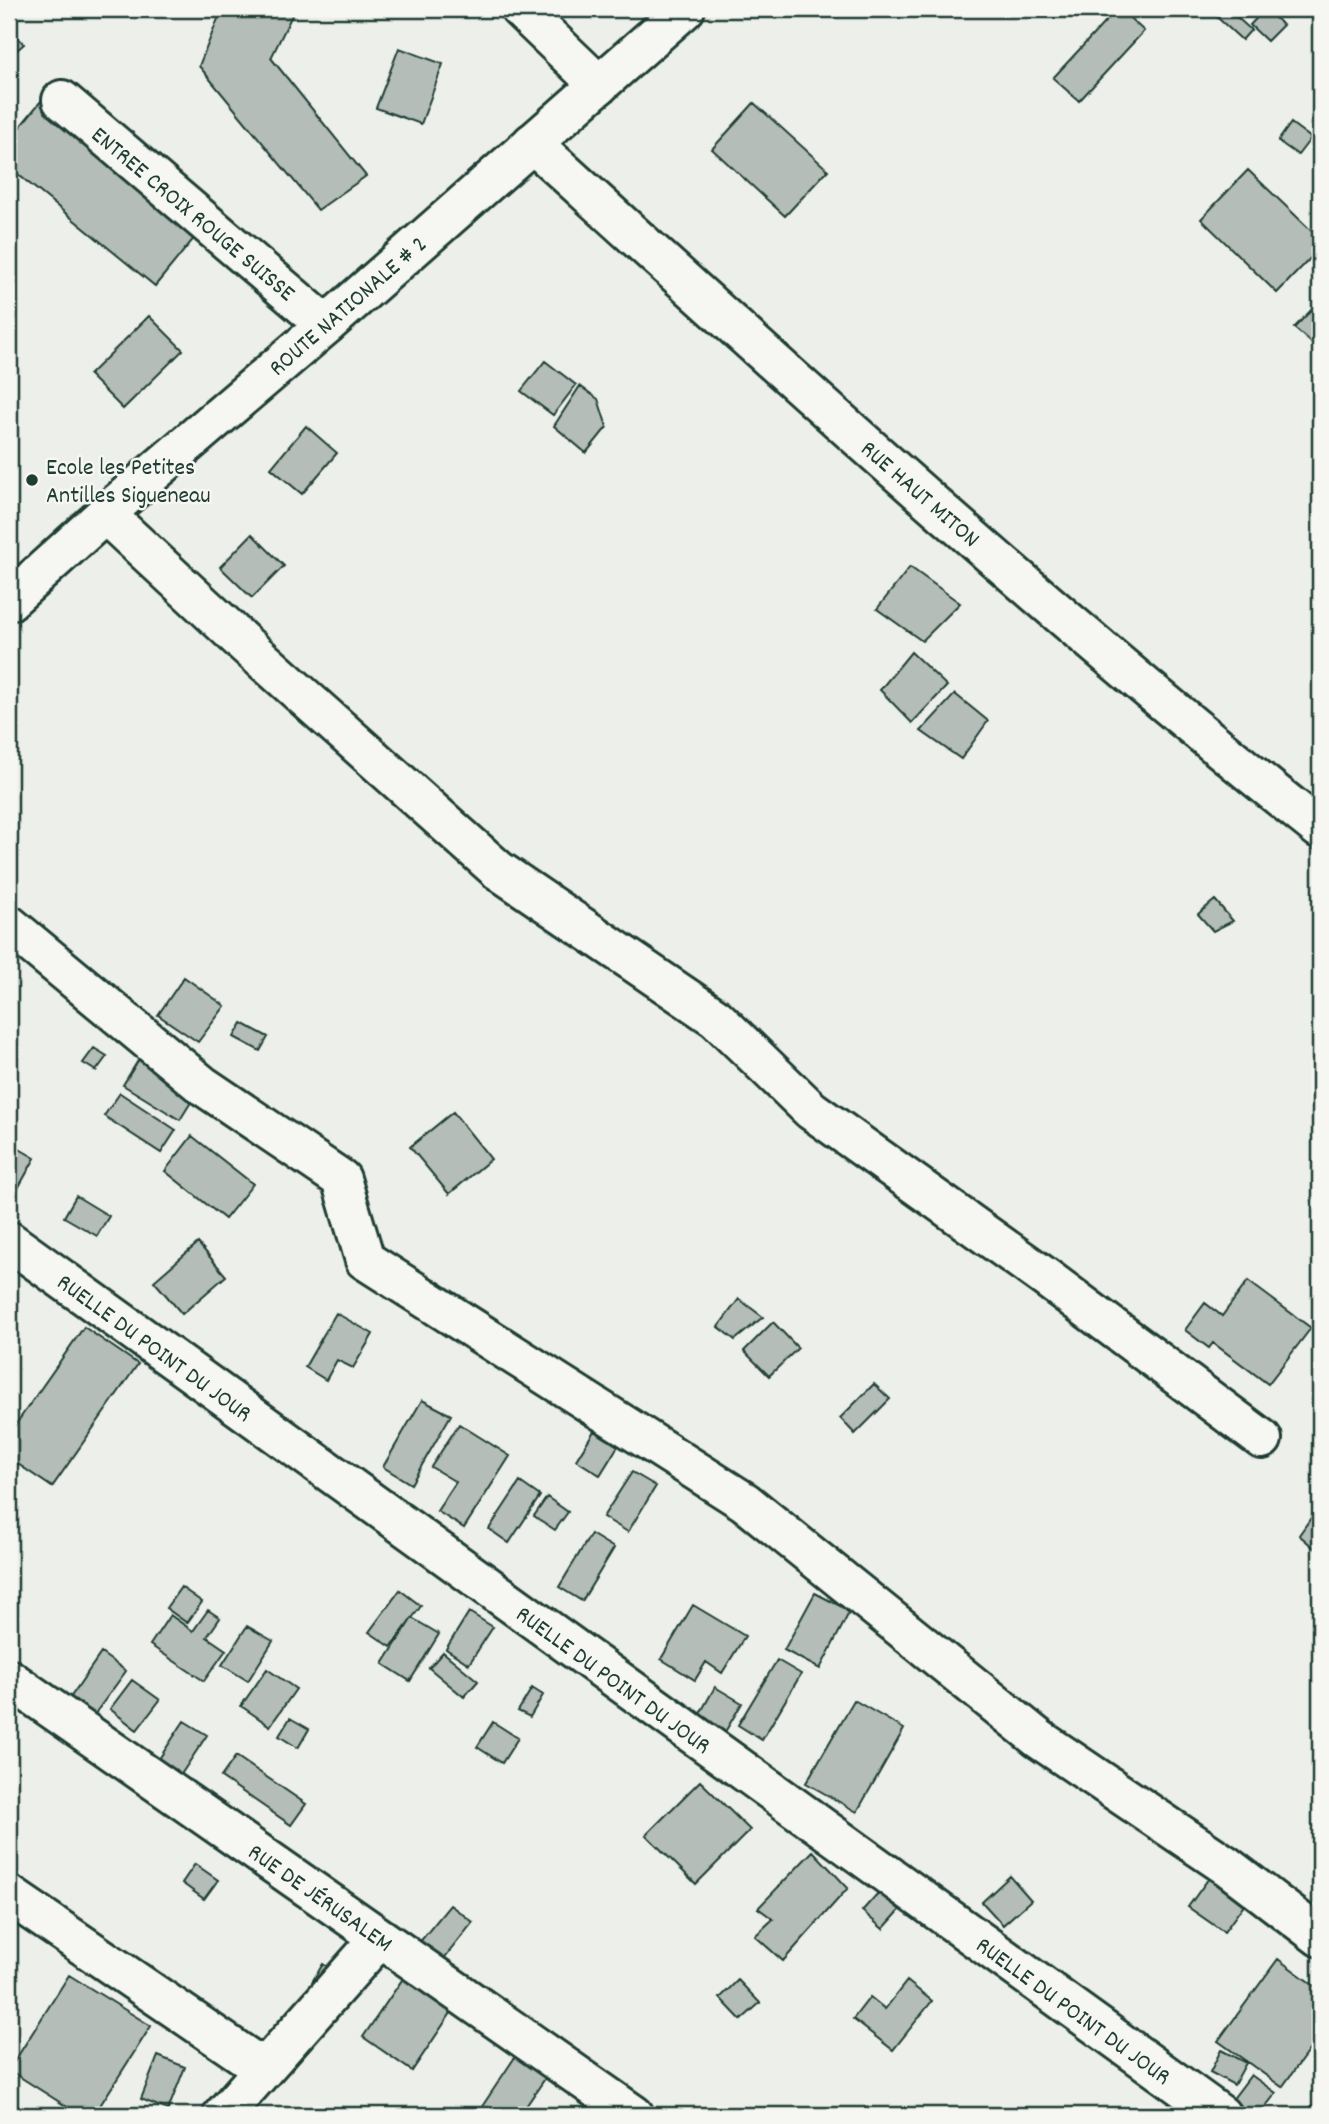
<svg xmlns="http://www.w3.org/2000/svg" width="1329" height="2124" font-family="Dekko,sans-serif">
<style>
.building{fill:#b4bdb8;stroke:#1f3d34;stroke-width:2}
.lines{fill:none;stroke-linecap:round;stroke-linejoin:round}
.minor-casing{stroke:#1f3d34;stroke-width:44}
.major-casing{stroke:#1f3d34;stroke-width:44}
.minor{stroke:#f6f6f2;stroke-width:38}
.major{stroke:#f6f6f2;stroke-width:38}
.poi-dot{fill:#1f3d34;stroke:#f6f6f2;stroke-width:2.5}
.labels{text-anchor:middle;stroke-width:5;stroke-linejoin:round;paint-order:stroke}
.street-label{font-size:24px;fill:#1f3d34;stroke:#f6f6f2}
.poi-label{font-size:24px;fill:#1f3d34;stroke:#f6f6f2;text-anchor:start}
</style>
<rect width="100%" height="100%" fill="#edefea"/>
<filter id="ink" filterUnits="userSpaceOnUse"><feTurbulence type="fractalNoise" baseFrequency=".0143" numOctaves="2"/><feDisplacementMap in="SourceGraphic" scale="14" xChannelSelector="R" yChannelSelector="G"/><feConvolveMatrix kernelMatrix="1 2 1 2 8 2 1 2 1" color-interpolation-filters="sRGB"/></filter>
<g filter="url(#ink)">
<path class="building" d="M222,9H295L271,58L366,176L318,210L199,66Z
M1117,9H1120L1144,31L1079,101L1053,78Z
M1208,9H1228L1251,30L1242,40Z
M1265,9L1283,25L1267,41L1250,25Z
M9,28L24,44L9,57Z
M399,48L443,64L421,124L376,108Z
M41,101L200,231L155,286L9,167V140Z
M754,103L828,170L785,216L712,149Z
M1291,123L1311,138L1298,155L1278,141Z
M1248,170L1320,239V248L1277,293L1201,219Z
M1320,301V350L1294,328Z
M149,316L183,350L123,409L89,375Z
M545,361L576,385L553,415L521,391Z
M580,386L598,399L607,427L586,453L554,426Z
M306,426L337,453L302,494L271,468Z
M252,534L284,566L252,598L220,567Z
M910,567L960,603L922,641L877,609Z
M911,652L947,686L912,723L880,690Z
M955,694L988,721L961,759L921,731Z
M1215,900L1233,921L1213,931L1198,914Z
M184,977L225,1006L198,1042L158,1015Z
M242,1023L268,1037L260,1051L234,1037Z
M147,1046L204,1081L180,1120L123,1085Z
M94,1048L107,1056L96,1071L83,1063Z
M120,1093L176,1130L161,1153L104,1116Z
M453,1112L491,1159L449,1194L410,1147Z
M192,1136L253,1184L225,1219L165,1171Z
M9,1143L35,1158L12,1199L9,1197Z
M76,1196L109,1216L97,1236L64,1217Z
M198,1243L226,1276L182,1314L154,1281Z
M1248,1281L1311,1328L1268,1384L1213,1343L1209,1348L1185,1330L1205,1303L1222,1316Z
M739,1299L763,1317L735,1340L718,1327Z
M336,1313L373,1334L353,1368L337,1360L326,1380L305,1367Z
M773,1322L798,1348L769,1376L744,1351Z
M84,1327L138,1364L52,1487L9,1458V1434Z
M874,1384L890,1399L855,1434L840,1418Z
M422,1400L451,1415L411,1484L383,1467Z
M459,1424L510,1456L464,1528L437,1511L456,1482L431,1467Z
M594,1431L618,1446L600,1475L576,1460Z
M632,1472L656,1486L628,1532L603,1517Z
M520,1482L540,1496L509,1543L489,1529Z
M547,1497L568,1512L555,1530L534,1516Z
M1320,1505V1553L1299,1535Z
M591,1534L614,1548L582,1601L559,1587Z
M181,1587L202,1602L187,1623L166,1608Z
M400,1590L421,1606L391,1647L369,1632Z
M815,1593L850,1611L820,1669L784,1650Z
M693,1605L745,1636L722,1673L706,1662L695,1680L661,1659Z
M208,1610L220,1618L207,1637L226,1650L204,1681L150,1645L170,1615L193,1631Z
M469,1612L493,1627L469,1664L446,1649Z
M412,1618L439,1634L410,1681L383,1664Z
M247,1626L273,1641L248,1681L222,1665Z
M443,1652L478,1681L464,1697L429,1668Z
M101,1653L126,1671L94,1715L70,1698Z
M777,1660L801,1674L762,1740L738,1725Z
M267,1669L296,1689L270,1726L241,1706Z
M132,1680L160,1700L137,1730L110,1709Z
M715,1687L742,1703L725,1732L698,1717Z
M532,1688L543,1695L530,1717L518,1711Z
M854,1700L904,1729L857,1812L806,1783Z
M290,1718L309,1729L298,1748L279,1736Z
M184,1721L207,1735L180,1776L157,1762Z
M493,1722L518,1738L502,1763L477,1747Z
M236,1756L306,1804L291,1825L221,1777Z
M700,1781L750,1830L696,1884L646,1835Z
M813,1851L848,1888L783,1961L755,1936L773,1919L758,1908Z
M195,1864L218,1880L204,1899L182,1883Z
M1010,1876L1031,1900L1003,1925L982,1902Z
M1209,1878L1245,1903L1224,1932L1188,1907Z
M879,1892L900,1910L883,1929L862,1911Z
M450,1905L473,1922L441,1962L418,1944Z
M1278,1959L1320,1990V2035L1282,2087L1218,2041Z
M323,1964L339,1974L328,1992L312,1982Z
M69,1975L151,2026L94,2115H80L9,2070Z
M404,1977L453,2010L412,2071L363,2037Z
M738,1980L760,2003L741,2020L720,1998Z
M907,1981L932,2001L893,2050L853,2019L870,1997L885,2009Z
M1221,2050L1246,2063L1234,2085L1210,2072Z
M158,2056L185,2067L168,2110L141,2099Z
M515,2057L546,2077L520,2115H479L477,2114Z
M1251,2075L1276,2093L1259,2115H1253L1232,2100Z
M1320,2094V2115H1306Z"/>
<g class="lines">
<g class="minor-casing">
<path id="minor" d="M520,9L599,85
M62,100L326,325
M532,143C790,377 1047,613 1320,829
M105,514L247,646L498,870L716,1018L811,1110L1049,1280L1262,1439
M9,925L202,1085L341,1179L365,1260L745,1502L1039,1739L1227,1866L1320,1937
M9,1241L1221,2115
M9,1679L634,2115
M9,1895L264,2069
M223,2115L380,1938"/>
</g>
<g class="major-casing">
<path id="major" d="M9,601L105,514L326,325L685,9"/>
</g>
<use href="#minor" class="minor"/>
<use href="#major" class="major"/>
</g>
</g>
<circle class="poi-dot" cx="32" cy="480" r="7"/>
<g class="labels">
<g class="street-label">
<text transform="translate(194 213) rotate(40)" y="8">ENTREE CROIX ROUGE SUISSE</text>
<text transform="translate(347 305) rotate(-41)" y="8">ROUTE NATIONALE # 2</text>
<text transform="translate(921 493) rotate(41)" y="8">RUE HAUT MITON</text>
<text transform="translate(155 1347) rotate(36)" y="8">RUELLE DU POINT DU JOUR</text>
<text transform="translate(614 1679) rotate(36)" y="8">RUELLE DU POINT DU JOUR</text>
<text transform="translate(321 1897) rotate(35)" y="8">RUE DE JÉRUSALEM</text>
<text transform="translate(1074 2010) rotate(36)" y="8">RUELLE DU POINT DU JOUR</text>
</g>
<g class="poi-label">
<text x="46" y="474">Ecole les Petites<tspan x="46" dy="28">Antilles Sigueneau</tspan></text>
</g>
</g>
<rect width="1329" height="2124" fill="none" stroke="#f6f6f2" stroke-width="35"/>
<rect x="18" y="18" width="1294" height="2089" fill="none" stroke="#1f3d34" stroke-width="2.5" filter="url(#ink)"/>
</svg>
